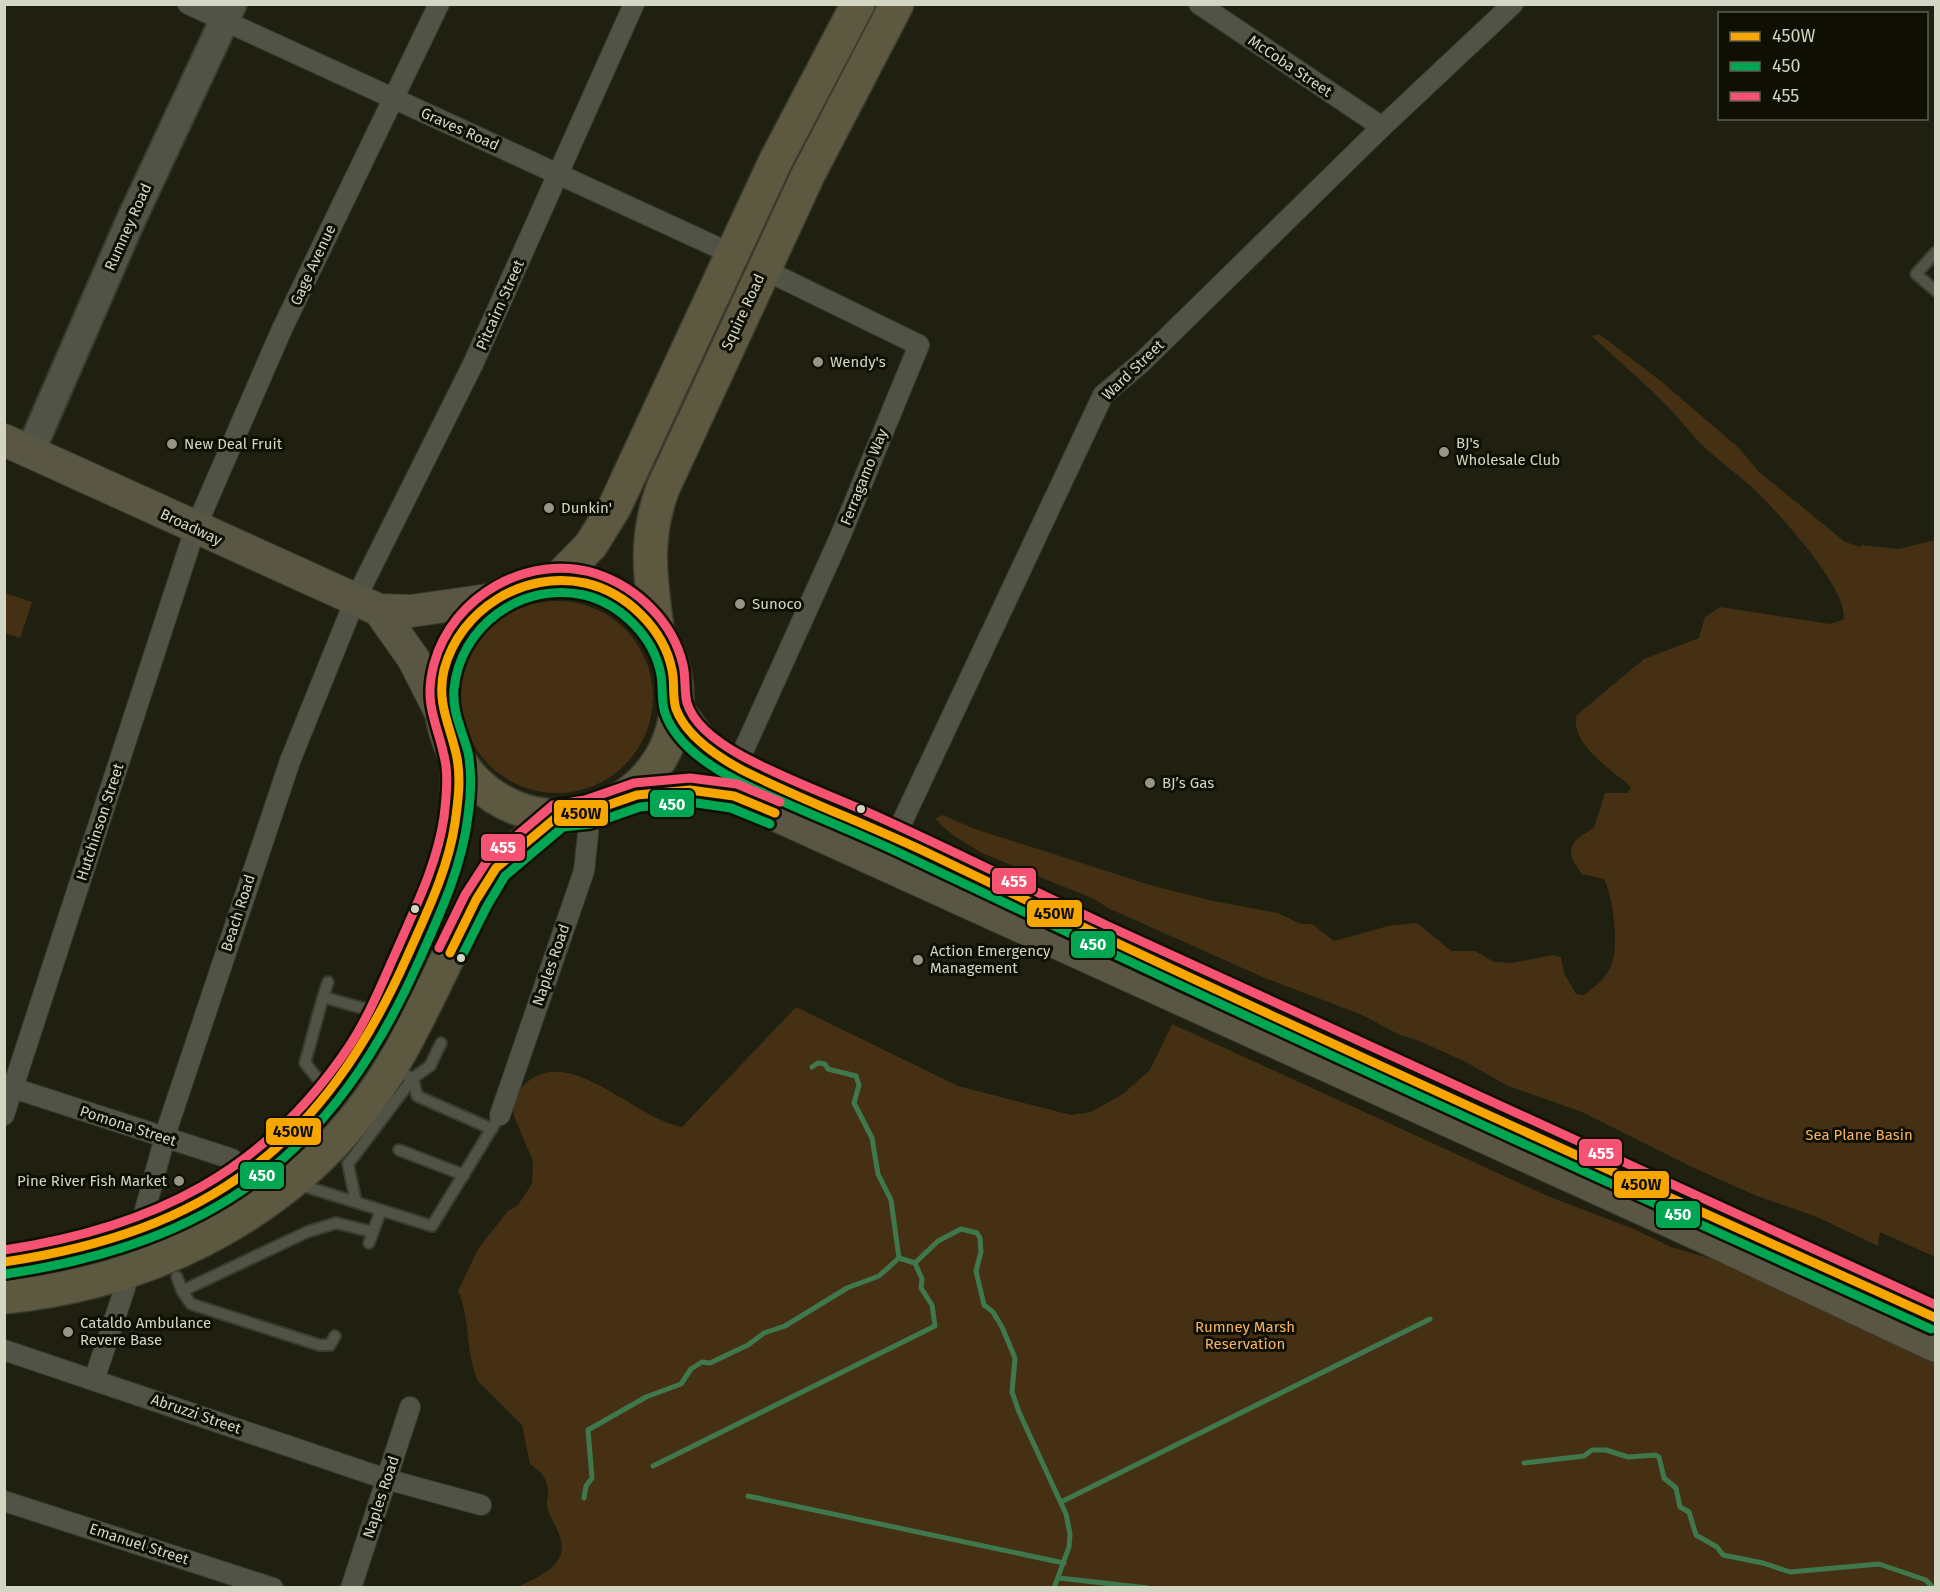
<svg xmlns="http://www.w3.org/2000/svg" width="1940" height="1592" font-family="'Fira Sans',sans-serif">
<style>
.green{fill:#463013}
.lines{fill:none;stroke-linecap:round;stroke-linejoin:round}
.stream{stroke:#3f784d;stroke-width:5}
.lane-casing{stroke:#3a3b2f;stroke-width:14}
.street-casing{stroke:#3a3b2f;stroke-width:22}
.secondary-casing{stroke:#3a3b2f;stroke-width:32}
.primary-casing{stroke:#3a3b2f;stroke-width:34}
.highway-casing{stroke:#3a3b2f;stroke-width:36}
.lane{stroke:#525347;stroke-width:10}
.street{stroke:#525347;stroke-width:20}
.secondary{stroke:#525347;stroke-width:28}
.primary{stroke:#595643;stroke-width:32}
.highway{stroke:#5d5940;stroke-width:33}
.bus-1-casing{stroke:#0f0f04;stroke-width:14}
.bus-2-casing{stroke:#0f0f04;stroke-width:14}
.bus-3-casing{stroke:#0f0f04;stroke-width:14}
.bus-1{stroke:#f7a600;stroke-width:9}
.bus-2{stroke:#00a651;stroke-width:9}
.bus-3{stroke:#f65372;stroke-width:9}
.poi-dot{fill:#959685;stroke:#0f0f04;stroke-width:2}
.bus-dot{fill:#d4d6c4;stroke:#0f0f04;stroke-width:2}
.labels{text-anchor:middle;stroke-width:6;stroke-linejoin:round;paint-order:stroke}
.street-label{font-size:15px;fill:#d4d6c4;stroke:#0f0f04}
.poi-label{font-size:15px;fill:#d4d6c4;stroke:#0f0f04;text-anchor:start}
.park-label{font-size:15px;fill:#f7b45f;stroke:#0f0f04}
.line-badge{stroke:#0f0f04;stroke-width:2}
.badge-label{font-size:16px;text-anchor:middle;font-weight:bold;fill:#fff}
.pale-badge-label{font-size:16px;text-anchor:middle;font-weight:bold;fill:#111}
</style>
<rect width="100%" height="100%" fill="#202010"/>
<path class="green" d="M1599,334L1662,382L1739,448L1758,471L1845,542L1861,547V545L1899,549L1935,540V1257L1880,1232L1878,1246L1817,1217L1757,1196L1694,1168L1582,1112L1508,1086L1466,1062L1417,1040L1400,1035L1360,1014L1265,978L1108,908L1094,899L982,853L951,834L935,819L942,815L975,829L1150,885L1213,901L1278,913L1301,924H1312L1334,941L1388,926L1417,923L1451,951H1475L1494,962L1512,963L1553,955L1561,957L1564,973L1576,994L1584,995C1595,987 1608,977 1612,963C1619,943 1613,897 1604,879L1582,874C1563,850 1570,841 1594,828L1605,793H1627L1631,787C1615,772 1568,743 1577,715L1644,659L1699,638L1705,617L1720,607L1830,624L1843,620C1852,592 1773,507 1752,487C1735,472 1716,459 1700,443C1689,432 1680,419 1669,408C1645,383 1617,360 1592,336Z
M5,593L32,602L20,638L5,633Z
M461 697a96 96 0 1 1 192 0a96 96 0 1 1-192 0Z
M796,1007L958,1086L1071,1115L1091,1112L1123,1094L1150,1070L1172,1024L1550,1197L1634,1229L1671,1247L1738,1267L1935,1363V1587H517C536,1578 570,1566 560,1537C557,1527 550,1518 547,1507C546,1502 548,1499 548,1494C548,1479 542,1472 530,1464L522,1425L478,1381C465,1353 471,1319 458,1291L478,1249L508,1211L518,1205L532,1184L533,1161L514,1116L512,1100C557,1027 628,1117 682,1127Z"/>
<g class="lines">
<path class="stream" d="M915,1263L938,1241L961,1229L977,1233L980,1238L981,1252L976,1271L984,1305L993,1312L1002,1327L1015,1358L1012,1392L1019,1412L1066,1514L1070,1534L1069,1547L1054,1588
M1524,1463L1584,1456L1592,1450H1606L1628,1457L1656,1455L1659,1457L1664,1478L1676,1488L1680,1507L1689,1512L1696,1535L1717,1547L1723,1555L1763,1563L1790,1572L1879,1564L1926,1580L1933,1588
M653,1466L935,1326L932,1305L921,1288L922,1279L915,1263L899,1258L891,1200L878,1174L872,1138L854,1103L859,1085L856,1076L828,1069L825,1064L818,1063L812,1067
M748,1496L1064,1563
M584,1498L586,1486L592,1478L588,1430L646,1397L681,1384L691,1369L702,1362L710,1363L748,1345L764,1333L785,1326L847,1288L879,1276L899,1258
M1061,1502L1430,1319
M1059,1578L1148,1588"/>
<g class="lane-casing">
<path id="lane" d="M1936,252L1916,274L1936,291
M323,997L328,982
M392,1078L402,1074L413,1078L417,1096L492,1129
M332,1085L318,1079L305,1063L323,997L362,1008L379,1007
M399,1150L464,1175
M297,1180L307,1187L432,1226L500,1115
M356,1202L348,1164L413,1078L430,1066L441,1043
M369,1243L381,1210
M177,1277L182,1291L191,1304L319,1345H330L335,1336
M182,1291L307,1232L336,1223L373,1232"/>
</g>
<g class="street-casing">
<path id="street" d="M188,4L732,254
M1199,4L1382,127
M736,767L840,537L919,345L763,269
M895,837L1103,395L1141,363L1382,127L1513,4
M4,1085L232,1159L248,1172
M4,1115L195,529L282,329L439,4
M500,1115L584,871L588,834V812
M139,1232L168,1126L290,761L355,600L473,364L634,4
M4,1350L386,1479L481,1505
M94,1380L125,1288L128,1273
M4,1501L273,1588
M351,1588L410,1407"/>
</g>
<g class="secondary-casing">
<path id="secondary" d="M30,452L130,222L232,4"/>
</g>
<g class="primary-casing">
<path id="primary" d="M4,440L379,610L411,611L495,599
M379,610L413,658L443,717
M676,707L703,743L736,767L895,837L1039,907L1582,1158
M619,799C658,790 695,787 734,796L1711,1240L1936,1346
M1729,1225L1936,1318"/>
</g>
<g class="highway-casing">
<path id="highway" d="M557,580L591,545L615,506L776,160L858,4
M441 698a118 118 0 1 1 236 0a118 118 0 1 1-236 0Z
M658,636C651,581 643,541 663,488L808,175L897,4
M4,1262C151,1248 282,1175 361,1050C380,1020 394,988 408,956C426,914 448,871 455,824C458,802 457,779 457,756
M4,1297C166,1281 318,1199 399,1054C421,1015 440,973 460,932C471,911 480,888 496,869C513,849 537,833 558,816"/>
</g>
<use href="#lane" class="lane"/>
<use href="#street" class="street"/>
<use href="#secondary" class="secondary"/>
<use href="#primary" class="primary"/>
<use href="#highway" class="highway"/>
<g class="bus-1-casing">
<path id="bus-1" d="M450,953L476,900L496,868L558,816L588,812L637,795L690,790L734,796L775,813
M4,1262C208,1232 323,1146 407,957C426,914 448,870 455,823C458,802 461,779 457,758C451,727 436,704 444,670C460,609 524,570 585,583C626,592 664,629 672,670C675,683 672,697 676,709C686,736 718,757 742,770C804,801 869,825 932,855C1264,1015 1600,1166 1936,1318"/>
</g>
<g class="bus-2-casing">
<path id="bus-2" d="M461,958L487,906L505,876L563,827L591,824L640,807L690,802L731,808L770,824
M6,1274C214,1243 332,1156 418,963C439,916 462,868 468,816C471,795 472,773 468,752C462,730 452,712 454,689C460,626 522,581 584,595C621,604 654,637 661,675C663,688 661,701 665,713C676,745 712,768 740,782C795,809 852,830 906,856C1246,1018 1588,1174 1931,1329"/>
</g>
<g class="bus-3-casing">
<path id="bus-3" d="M439,948L465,895L487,861L553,805L585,800L634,783L690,778L737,784L780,802
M4,1250C152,1228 266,1172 350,1045C369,1016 382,983 396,952C415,908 437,865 444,817C446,801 448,783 446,766C440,726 422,708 434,664C452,596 529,552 597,574C638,588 673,622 683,665C686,677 684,691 687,703C694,726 722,745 742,756C788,781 838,798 885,820C960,854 1033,891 1108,926C1383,1054 1659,1180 1936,1305"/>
</g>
<use href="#bus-1" class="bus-1"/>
<use href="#bus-2" class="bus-2"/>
<use href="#bus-3" class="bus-3"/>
</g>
<g class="poi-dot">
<circle cx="818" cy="362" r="6"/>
<circle cx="172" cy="444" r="6"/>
<circle cx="1444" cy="452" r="6"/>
<circle cx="549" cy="508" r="6"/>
<circle cx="740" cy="604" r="6"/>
<circle cx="1150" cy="783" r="6"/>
<circle cx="918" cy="960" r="6"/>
<circle cx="179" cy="1181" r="6"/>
<circle cx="68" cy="1332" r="6"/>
</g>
<g class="bus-dot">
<circle cx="861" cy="809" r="5"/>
<circle cx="415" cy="909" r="5"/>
<circle cx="461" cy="958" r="5"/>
</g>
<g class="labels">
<g class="street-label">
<text transform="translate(1290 66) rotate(34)" y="5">McCoba Street</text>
<text transform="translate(460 129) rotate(24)" y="5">Graves Road</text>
<text transform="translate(128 227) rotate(-66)" y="5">Rumney Road</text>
<text transform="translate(313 265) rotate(-65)" y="5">Gage Avenue</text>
<text transform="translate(500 305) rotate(-66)" y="5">Pitcairn Street</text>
<text transform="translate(743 312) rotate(-65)" y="5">Squire Road</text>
<text transform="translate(1133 370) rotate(-44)" y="5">Ward Street</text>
<text transform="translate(864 477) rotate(-68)" y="5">Ferragamo Way</text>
<text transform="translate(191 527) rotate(25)" y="5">Broadway</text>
<text transform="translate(100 822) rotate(-72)" y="5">Hutchinson Street</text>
<text transform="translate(238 913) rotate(-72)" y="5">Beach Road</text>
<text transform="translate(551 965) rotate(-71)" y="5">Naples Road</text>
<text transform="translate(128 1126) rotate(18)" y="5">Pomona Street</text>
<text transform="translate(196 1414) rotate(19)" y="5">Abruzzi Street</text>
<text transform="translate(381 1497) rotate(-72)" y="5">Naples Road</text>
<text transform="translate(139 1544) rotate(18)" y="5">Emanuel Street</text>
</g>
<g class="poi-label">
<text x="830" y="367">Wendy's</text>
<text x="1456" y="448">BJ's<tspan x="1456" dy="17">Wholesale Club</tspan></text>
<text x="184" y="449">New Deal Fruit</text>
<text x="561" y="513">Dunkin'</text>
<text x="752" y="609">Sunoco</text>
<text x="1162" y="788">BJ’s Gas</text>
<text x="930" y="956">Action Emergency<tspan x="930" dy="17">Management</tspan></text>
<text x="167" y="1186" text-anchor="end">Pine River Fish Market</text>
<text x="80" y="1328">Cataldo Ambulance<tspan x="80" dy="17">Revere Base</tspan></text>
</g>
<g class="park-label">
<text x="1859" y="1140">Sea Plane Basin</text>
<text x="1245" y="1332">Rumney Marsh<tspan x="1245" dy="17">Reservation</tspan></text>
</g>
</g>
<g class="line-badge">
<rect x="649" y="789" width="46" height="29" rx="6" fill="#00a651"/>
<rect x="553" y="799" width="56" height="28" rx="6" fill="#f7a600"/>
<rect x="480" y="833" width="46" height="29" rx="6" fill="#f65372"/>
<rect x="991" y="867" width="46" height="28" rx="6" fill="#f65372"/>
<rect x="1026" y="899" width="57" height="29" rx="6" fill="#f7a600"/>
<rect x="1070" y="930" width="46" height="29" rx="6" fill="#00a651"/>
<rect x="265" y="1117" width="57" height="29" rx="6" fill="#f7a600"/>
<rect x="1578" y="1138" width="45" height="29" rx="6" fill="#f65372"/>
<rect x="239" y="1161" width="46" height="29" rx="6" fill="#00a651"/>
<rect x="1613" y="1170" width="57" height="29" rx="6" fill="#f7a600"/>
<rect x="1655" y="1200" width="46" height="29" rx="6" fill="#00a651"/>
</g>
<g class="badge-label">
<text x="672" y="810">450</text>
<text x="503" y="853">455</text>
<text x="1014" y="887">455</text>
<text x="1093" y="950">450</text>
<text x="1601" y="1159">455</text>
<text x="262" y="1181">450</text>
<text x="1678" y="1220">450</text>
</g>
<g class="pale-badge-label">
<text x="581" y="819">450W</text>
<text x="1054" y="919">450W</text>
<text x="293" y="1137">450W</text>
<text x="1641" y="1190">450W</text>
</g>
<rect width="1940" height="1592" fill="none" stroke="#d4d6c4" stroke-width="12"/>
<rect x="1718" y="12" width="210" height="108" fill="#0f0f04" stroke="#5e5f51" stroke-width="1.5"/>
<rect x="1730" y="32" width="30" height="9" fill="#f7a600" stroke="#5e5f51" stroke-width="1.5"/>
<text x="1772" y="42" font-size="18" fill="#d4d6c4">450W</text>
<rect x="1730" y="62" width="30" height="9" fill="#00a651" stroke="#5e5f51" stroke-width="1.5"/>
<text x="1772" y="72" font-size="18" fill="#d4d6c4">450</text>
<rect x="1730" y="92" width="30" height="9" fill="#f65372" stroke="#5e5f51" stroke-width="1.5"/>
<text x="1772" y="102" font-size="18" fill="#d4d6c4">455</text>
</svg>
